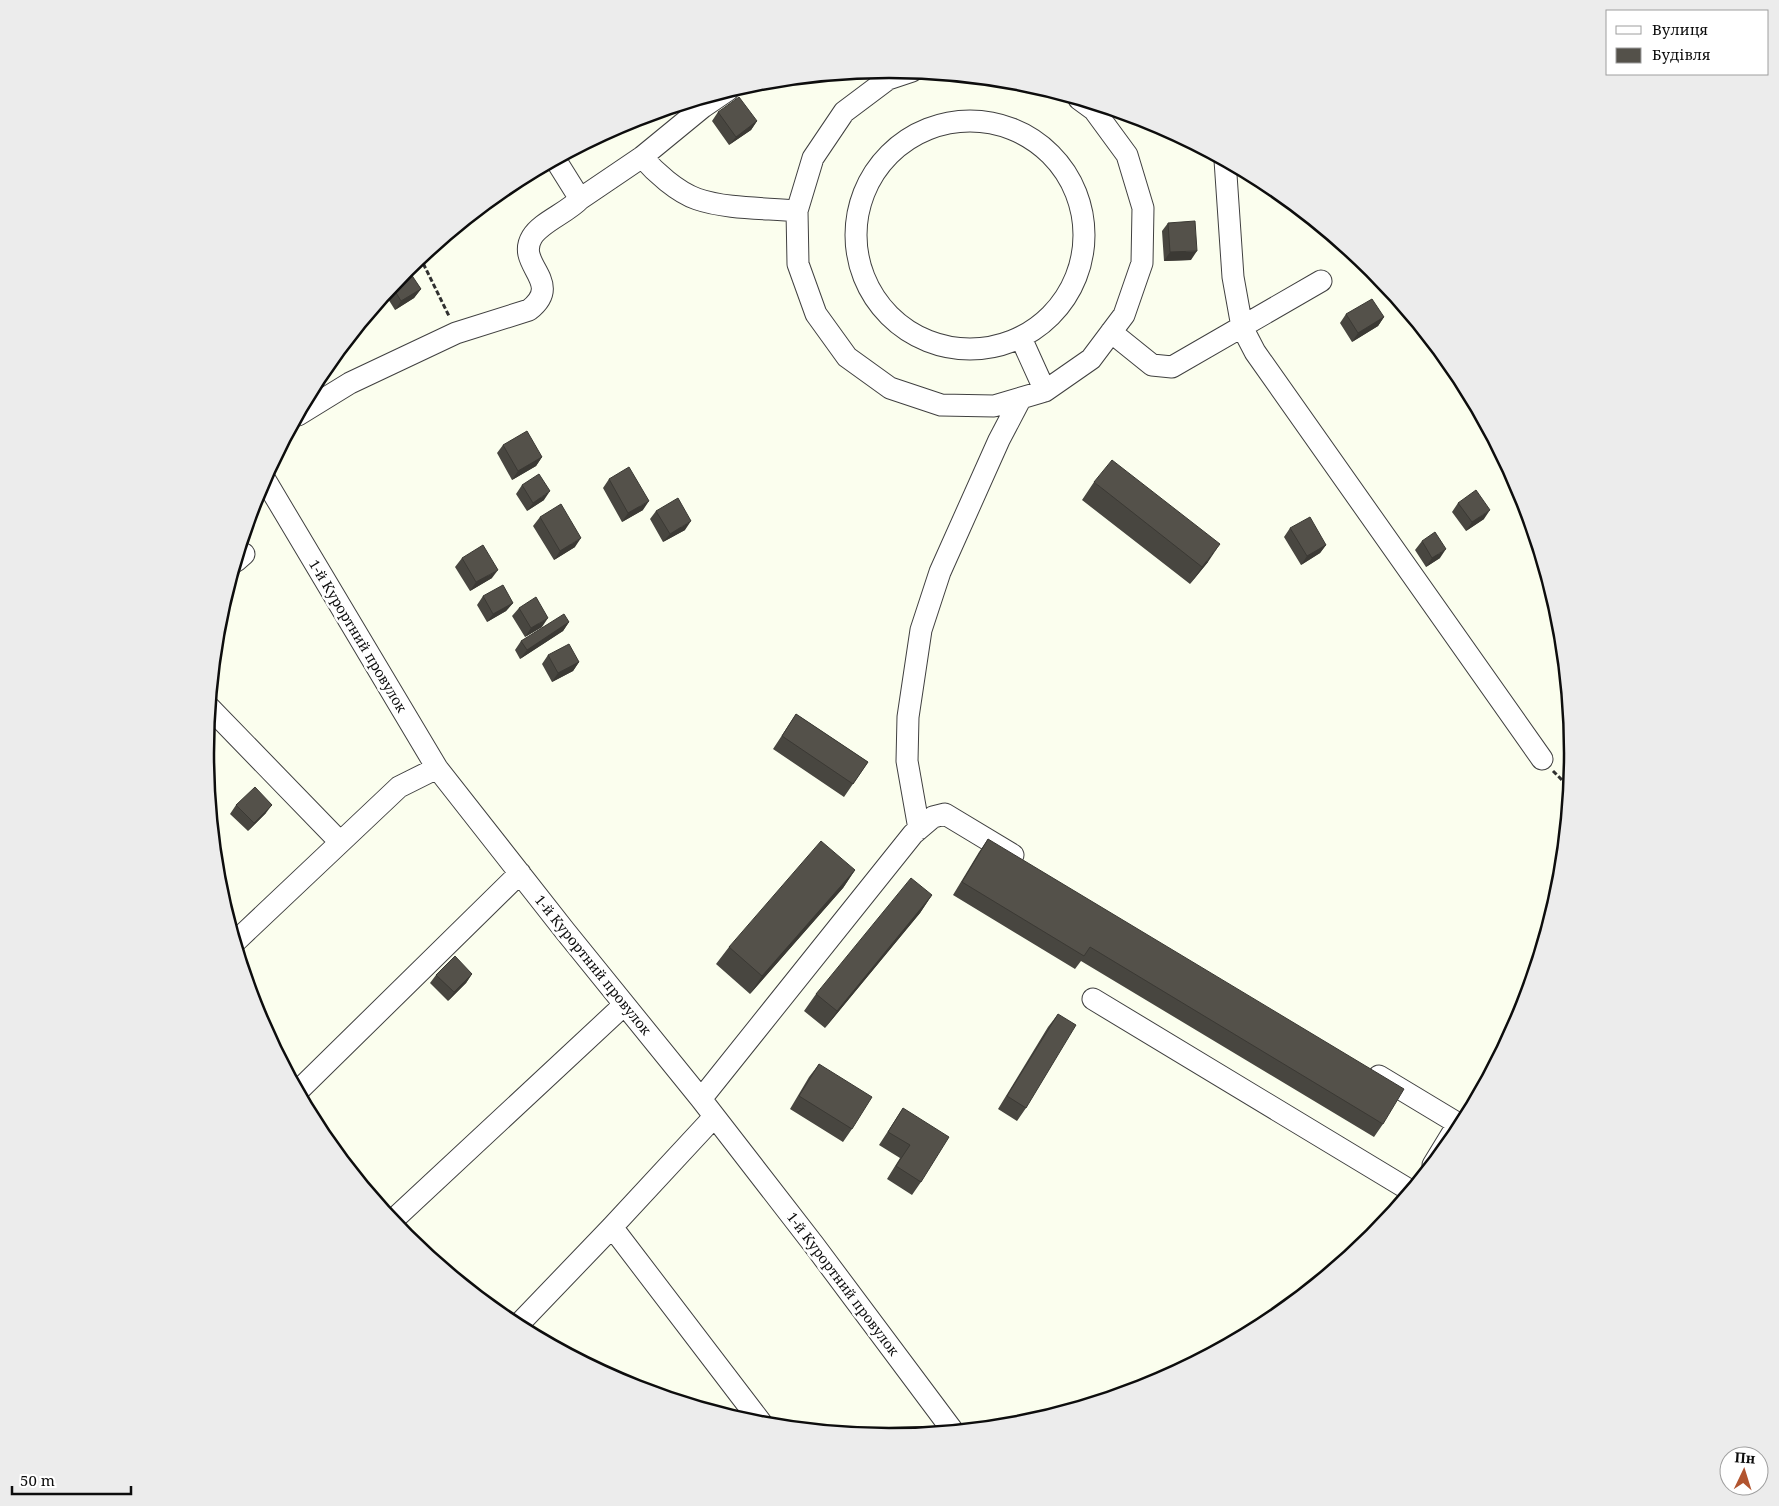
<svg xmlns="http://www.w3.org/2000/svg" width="1779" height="1506" font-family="'Noto Serif',serif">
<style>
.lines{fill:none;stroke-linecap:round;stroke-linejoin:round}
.minor-casing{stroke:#404040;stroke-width:23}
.path{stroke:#2f2f2f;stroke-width:3;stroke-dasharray:5 2.5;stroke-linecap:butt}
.minor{stroke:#fff;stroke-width:21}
.wall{fill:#484640}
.shaded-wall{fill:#3b3934}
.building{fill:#54514a;stroke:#3b3934}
.labels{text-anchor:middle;stroke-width:5;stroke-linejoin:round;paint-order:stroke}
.street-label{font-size:14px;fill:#0d0d0d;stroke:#fff}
.rim{fill:none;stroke:#0d0d0d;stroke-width:2.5}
</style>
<rect width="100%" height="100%" fill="#fbfeee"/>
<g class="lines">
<g class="minor-casing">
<path id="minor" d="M912,71L888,79L844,112L813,158L797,211L798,264L816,314L847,357L890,388L941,405L994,406L1045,391L1091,359L1124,315L1142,263L1143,208L1127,155L1094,110L1079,99
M856 235a114 114 0 1 1 228 0a114 114 0 1 1-228 0Z
M642,157C655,172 677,192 697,199C726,209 765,208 797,211
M555,159L580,199L642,157L703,107L728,90
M1225,160L1233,277L1242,327L1255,352L1542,759
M1111,332L1152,365L1172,367L1321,281
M1021,338L1045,391
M298,415L350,383L456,333L529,310C565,282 515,265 532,237C541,222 567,213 580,199
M264,478L437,768L565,931L701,1099L814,1245L953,1431
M236,561L244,554
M210,708L340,842
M919,829L907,761L908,717L921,630L940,572L999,440L1021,398
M235,942L399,787L437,768
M1093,999L1411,1191
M1379,1076L1462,1126
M298,1091L520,873
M701,1099L913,834L933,817L945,814L1013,855
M1433,1165L1458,1124
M392,1221L624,1005
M612,1227L763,1425
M517,1326L612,1227L714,1117"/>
</g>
<path class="path" d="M420,257L449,316
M1553,771L1570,788"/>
<use href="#minor" class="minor"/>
</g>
<path class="wall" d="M718,112L757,121L751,130L729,145L712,121Z
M1168,223L1191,260L1164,261L1162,231Z
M406,269L421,289L414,298L395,310L385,294Z
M1346,314L1384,317L1378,326L1352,342L1340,323Z
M503,445L542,457L536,466L512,480L497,453Z
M609,479L643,510L622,522L603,488Z
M1094,482L1208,562L1190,584L1082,500Z
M522,485L544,500L527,511L516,494Z
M1458,503L1484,519L1466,531L1452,512Z
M656,511L685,530L663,542L650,519Z
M540,517L575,547L554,560L533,526Z
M1290,528L1326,545L1320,553L1301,565L1284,537Z
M1422,541L1440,558L1426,567L1415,550Z
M462,558L492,578L470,591L455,567Z
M483,596L513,603L506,611L487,622L477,605Z
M519,608L542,627L525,637L512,616Z
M569,622L563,631L520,659L515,650L521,641Z
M548,655L579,662L573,671L552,682L542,664Z
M796,714L868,762L844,797L773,749Z
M236,805L266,813L248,831L230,814Z
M988,839L1383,1124L1374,1137L1081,961L1075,969L953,895L979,852Z
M855,870L843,888L750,994L716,964L729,947Z
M932,895L920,913L825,1028L804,1011L816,994Z
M472,974L466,983L448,1001L430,983L436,975Z
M1058,1014L1026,1108L1017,1121L998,1109L1048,1027Z
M819,1064L852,1129L843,1142L790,1109L809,1077Z
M903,1108L921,1182L912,1195L887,1179L900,1158L879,1145Z"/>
<path class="shaded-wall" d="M757,121L751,130L729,145L736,137Z
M1197,251L1191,260L1164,261L1170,252Z
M421,289L414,298L395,310L401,301Z
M1384,317L1378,326L1352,342L1358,333Z
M542,457L536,466L512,480L518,471Z
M550,491L544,500L527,511L533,503Z
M649,501L643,510L622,522L628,513Z
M1490,510L1484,519L1466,531L1472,522Z
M691,521L685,530L663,542L670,534Z
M581,538L575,547L554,560L560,551Z
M1220,544L1208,562L1190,584L1202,567Z
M1326,545L1320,553L1301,565L1307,556Z
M1446,549L1440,558L1426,567L1432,558Z
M498,570L492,578L470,591L476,582Z
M513,603L506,611L487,622L493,614Z
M548,618L542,627L525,637L531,628Z
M569,622L563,631L520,659L527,650Z
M579,662L573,671L552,682L558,673Z
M272,805L266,813L248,831L254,823Z
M855,870L843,888L750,994L762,976Z
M932,895L920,913L825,1028L837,1011Z
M472,974L466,983L448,1001L454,992Z"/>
<path class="building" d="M739,97L757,121L736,137L718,112Z
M1195,221L1197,251L1170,252L1168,223Z
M407,268L421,289L401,301L392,286Z
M1372,299L1384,317L1358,333L1346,314Z
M527,431L542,457L518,471L503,445Z
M1112,460L1220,544L1202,567L1094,482Z
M629,467L649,501L628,513L609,479Z
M539,474L550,491L533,503L522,485Z
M1476,490L1490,510L1472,522L1458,503Z
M678,498L691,521L670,534L656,511Z
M561,504L581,538L560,551L540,517Z
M1310,517L1326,545L1307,556L1290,528Z
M1435,532L1446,549L1432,558L1422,541Z
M483,545L498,570L476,582L462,558Z
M503,585L513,603L493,614L483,596Z
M536,597L548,618L531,628L519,608Z
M564,614L569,622L527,650L521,641Z
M569,644L579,662L558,673L548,655Z
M796,714L868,762L853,784L782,736Z
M255,787L272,805L254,823L236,805Z
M988,839L1404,1089L1383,1124L1090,947L1084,956L962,882Z
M821,841L855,870L762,976L729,947Z
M911,878L932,895L837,1011L816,994Z
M455,956L472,974L454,992L436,975Z
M1058,1014L1076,1025L1026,1108L1007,1096Z
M819,1064L872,1097L852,1129L799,1096Z
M903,1108L949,1137L921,1182L896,1166L910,1145L888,1132Z"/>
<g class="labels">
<g class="street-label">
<text transform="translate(358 636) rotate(59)" y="5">1-й Курортний провулок</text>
<text transform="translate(593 965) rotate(51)" y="5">1-й Курортний провулок</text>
<text transform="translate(843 1284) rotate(53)" y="5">1-й Курортний провулок</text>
</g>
</g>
<path d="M0 0H1779V1506H0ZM214 753a675 675 0 1 1 1350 0a675 675 0 1 1-1350 0Z" fill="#ececec" fill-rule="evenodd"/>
<path class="rim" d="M214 753a675 675 0 1 1 1350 0a675 675 0 1 1-1350 0Z"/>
<rect x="1606" y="10" width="162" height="65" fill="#ffffff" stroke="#9e9e9e"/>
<rect x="1616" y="26" width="25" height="8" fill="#ffffff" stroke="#9e9e9e"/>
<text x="1652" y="35" font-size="15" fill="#0d0d0d">Вулиця</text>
<rect x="1616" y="48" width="25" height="15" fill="#54514a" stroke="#9e9e9e"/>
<text x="1652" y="60" font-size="15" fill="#0d0d0d">Будівля</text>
<g transform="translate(1744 1471) rotate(4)"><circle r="24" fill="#ffffff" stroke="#9e9e9e"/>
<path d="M0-4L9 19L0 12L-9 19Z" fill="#b25530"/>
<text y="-8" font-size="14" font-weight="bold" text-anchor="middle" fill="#0d0d0d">Пн</text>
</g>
<path d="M12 1486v8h119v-8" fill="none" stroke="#0d0d0d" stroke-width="2.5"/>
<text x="20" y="1486" font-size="15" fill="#0d0d0d" stroke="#ffffff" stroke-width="4" paint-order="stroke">50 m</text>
</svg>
